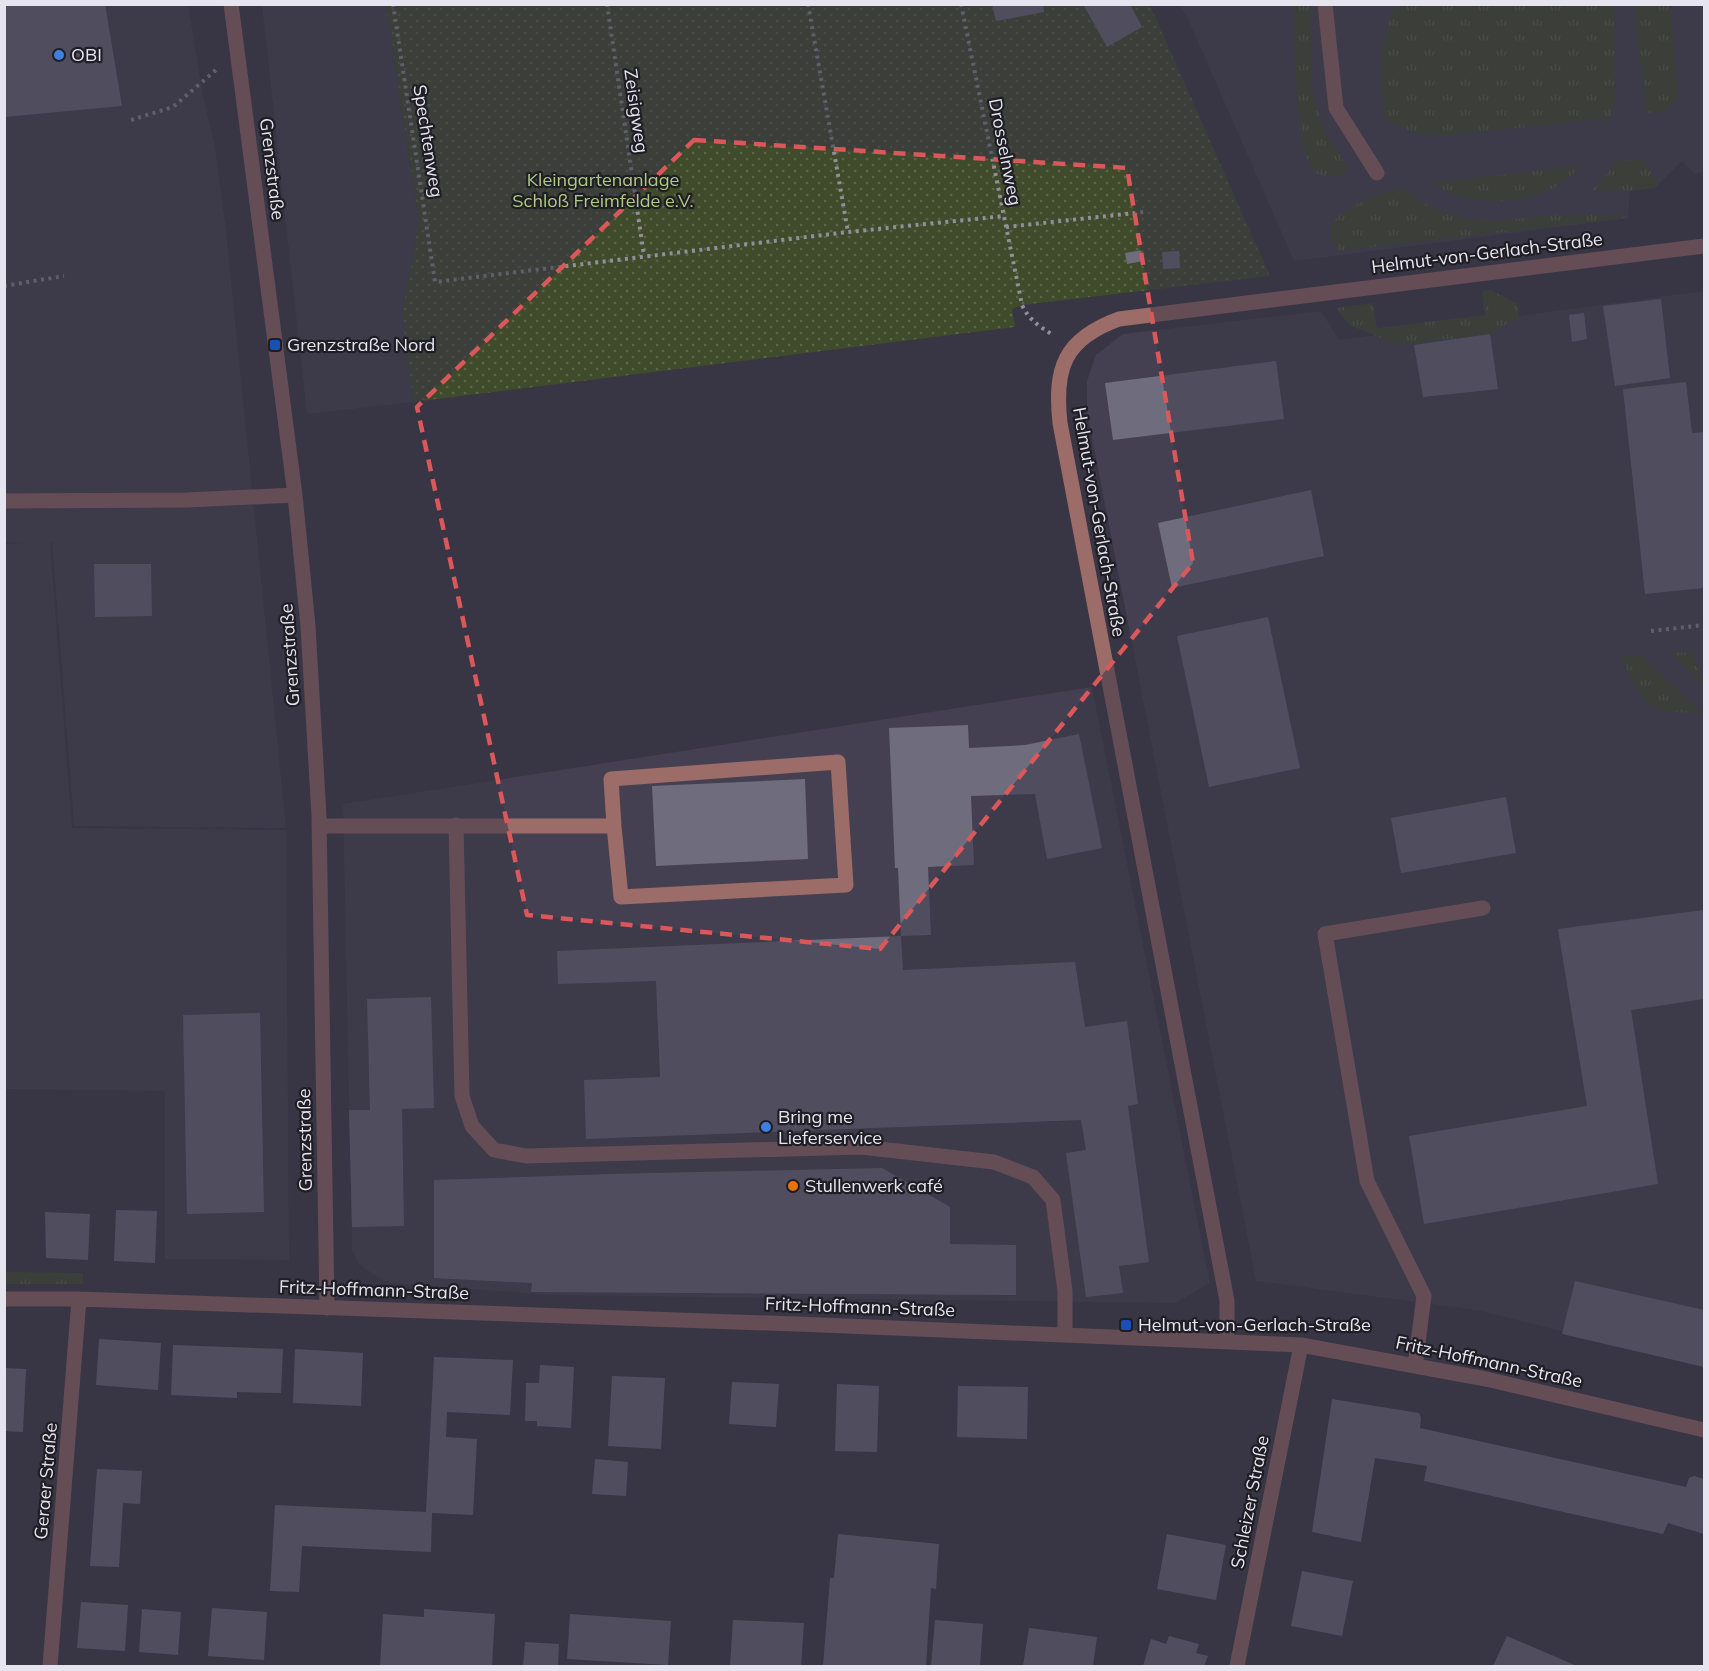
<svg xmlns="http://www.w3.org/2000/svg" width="1709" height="1671" font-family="Mulish,sans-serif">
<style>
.commercial{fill:#444051}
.grass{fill:url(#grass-tufts)}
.park{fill:url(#park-dots)}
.building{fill:#6e6c7d}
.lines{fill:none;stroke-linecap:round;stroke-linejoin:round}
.path{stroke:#918f9c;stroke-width:4;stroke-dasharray:3 4.5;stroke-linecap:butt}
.minor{stroke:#9b6c68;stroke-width:15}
.marked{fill:none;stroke:#da575a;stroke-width:4.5;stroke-dasharray:12 8;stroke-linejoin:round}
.shop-dot{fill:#3f7fe0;stroke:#1f1e25;stroke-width:2}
.transit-dot{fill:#1a4fb4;stroke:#1f1e25;stroke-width:2}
.food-dot{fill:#e8710a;stroke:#1f1e25;stroke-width:2}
.labels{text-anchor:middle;stroke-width:4.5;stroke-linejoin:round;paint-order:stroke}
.poi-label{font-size:18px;fill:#e6e5ef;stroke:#1f1e25;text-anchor:start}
.street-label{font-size:18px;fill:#e6e5ef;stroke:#1f1e25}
.park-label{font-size:18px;fill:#afcb80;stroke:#1f1e25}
</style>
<defs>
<pattern id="grass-tufts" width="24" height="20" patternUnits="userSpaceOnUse" patternTransform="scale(1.5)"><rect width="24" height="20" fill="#3f4b2b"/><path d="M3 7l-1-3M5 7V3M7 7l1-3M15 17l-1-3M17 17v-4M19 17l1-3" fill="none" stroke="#5b654a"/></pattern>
<pattern id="park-dots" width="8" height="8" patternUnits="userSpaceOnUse" patternTransform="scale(1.5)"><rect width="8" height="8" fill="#3f4b2b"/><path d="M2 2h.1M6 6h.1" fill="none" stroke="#5b654a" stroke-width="1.8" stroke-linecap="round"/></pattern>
</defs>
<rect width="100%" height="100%" fill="#383545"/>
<path class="commercial" d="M5,5H188L203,96L215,146L226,231L286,828L74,826L52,543L50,542L72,828L286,830L289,1260L165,1259V1091L5,1089L4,544L25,543L4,542Z
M262,5H386L419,222L402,314L413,402L307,414Z
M1179,5H1704V172L1694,174L1682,161L1655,188L1630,191L1628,218L1294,261L1187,17Z
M1704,291V1367L1477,1310L1256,1281L1087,412V381L1096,355L1123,334L1321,311L1339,340Z
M1092,687L1210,1283L1176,1303L551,1295L393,1283L380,1279L359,1264L352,1250L343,804Z"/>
<path class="grass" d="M1294,5H1310L1313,94L1323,129L1350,170C1339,176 1326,180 1315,172C1294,156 1295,33 1294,5Z
M1395,5H1614L1615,100L1611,118L1443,136C1421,136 1404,130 1385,119C1378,80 1380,41 1395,5Z
M1634,5H1670L1678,99C1669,111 1662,113 1647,113L1638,47Z
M1643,159L1659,183L1655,188L1630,191L1593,190L1617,161Z
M1583,165C1576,171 1569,178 1562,183C1539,198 1503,204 1476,200C1460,198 1444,190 1429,183Z
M1402,187C1467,242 1517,212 1591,214C1603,214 1616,216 1628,218L1338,251C1335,246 1331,239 1330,234C1326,211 1384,192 1402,187Z
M1491,290L1518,304L1519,317L1490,334L1398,345L1349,325L1336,308L1373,303L1377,328L1485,315L1482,291Z
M1693,652L1700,676H1704V685L1669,653Z
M1621,655H1641L1703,713C1689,712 1673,714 1660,710C1641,705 1626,672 1621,655Z
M5,1272L83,1273V1284H5Z"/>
<path class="park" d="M386,5H1150L1270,276L1022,305L1012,309L1015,327L413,402L402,314L419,222Z"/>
<path class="building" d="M4,4H105L122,106L4,117Z
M992,4H1043L1044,12L996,21Z
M1083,4H1130L1142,27L1107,47Z
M1143,250L1144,261L1127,264L1125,253Z
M1179,251L1180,268L1163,269L1162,252Z
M1661,299L1670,378L1615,386L1603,306Z
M1584,313L1587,339L1572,342L1569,315Z
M1490,334L1498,389L1423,397L1414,345Z
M1276,361L1284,419L1113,440L1105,383Z
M1686,382L1692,433L1704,432V588L1645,594L1623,389Z
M1311,490L1324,556L1172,588L1158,523Z
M94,564H151L152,616L95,617Z
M1268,617L1300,768L1209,787L1177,636Z
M968,725L969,748L1025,745L1079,734L1102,848L1047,859L1035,794L971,796L974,865L928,867L931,935L901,936L898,868H895L889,728Z
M805,779L808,859L656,866L652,786Z
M1506,797L1516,853L1401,873L1391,818Z
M1704,910V999L1631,1010L1658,1184L1424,1224L1409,1136L1587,1106L1558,929Z
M901,936L903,970L1075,962L1085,1027L1127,1021L1138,1104L1128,1106L1149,1262L1119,1266L1123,1293L1086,1297L1066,1153L1086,1150L1081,1120L586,1139L584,1080L660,1077L656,981L558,984L557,951Z
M431,997L434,1108L402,1109L404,1226L352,1227L349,1110H370L367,999Z
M260,1013L264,1212L187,1214L183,1015Z
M882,1168L950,1207V1244L1016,1245V1295L531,1292L532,1283L434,1278V1180L611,1174Z
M116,1210L157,1211L155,1263L114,1261Z
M45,1212L90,1214L88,1260L46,1258Z
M1575,1281L1704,1310V1367L1562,1334Z
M99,1339L161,1343L158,1390L96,1385Z
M173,1345L283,1349L281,1393L237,1392V1398L171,1395Z
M295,1349L363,1353L361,1406L293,1403Z
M434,1357L513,1360L510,1415L447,1412L446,1437L477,1439L473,1515L432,1513L431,1552L302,1546L299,1592L270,1591L275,1505L426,1512Z
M540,1365L574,1367L571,1428L537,1426V1421H525L526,1383H539Z
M4,1368L26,1369L23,1432L4,1431Z
M612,1376L665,1378L661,1449L608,1446Z
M732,1382L779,1384L776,1427L729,1424Z
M837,1384L879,1386L877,1452L835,1451Z
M958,1386L1028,1387L1027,1439L957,1437Z
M1332,1399L1419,1413L1421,1418L1420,1428L1686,1487L1689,1478L1694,1476L1704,1479V1534L1668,1523L1663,1534L1424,1481L1427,1466L1375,1458L1361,1542L1312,1532Z
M595,1459L628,1462L626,1496L592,1494Z
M97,1469L142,1471L140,1504L123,1503L119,1567L90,1566Z
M838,1534L939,1544L936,1589L931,1588L926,1666H823L830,1578H834Z
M1167,1534L1226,1545L1216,1600L1157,1589Z
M1302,1571L1353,1581L1342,1636L1291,1626Z
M81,1602L128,1605L125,1651L77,1648Z
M212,1608L267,1612L264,1660L208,1656Z
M142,1609L181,1612L178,1655L139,1652Z
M424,1609L495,1614L492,1666H380L383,1614L424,1617Z
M570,1614L671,1621L668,1665L567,1659Z
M733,1620L804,1623L801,1666H730Z
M935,1620L983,1624L980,1666H931Z
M1029,1628L1097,1637L1093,1666H1023Z
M1169,1636L1199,1644L1196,1653L1208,1656L1204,1666H1143L1151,1639L1166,1644Z
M1507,1636L1577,1666H1493Z
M525,1642L559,1644L558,1666H523Z"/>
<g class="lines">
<path class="path" d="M393,4L435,282L848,232L1004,216
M607,4L644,256
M808,4L848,232
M961,4L1022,305C1029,320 1039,326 1053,335
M131,120L173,107L216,70
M1006,227L1144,212
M4,286L64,276
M1651,631L1704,625"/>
<path class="minor" d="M231,4L295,495L308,626L319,816L327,1308
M1325,4L1336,108L1377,173
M4,501L187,500L295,495
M456,825L462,1096L472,1126L494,1150L526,1156L861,1147L994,1162L1033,1177L1053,1200L1065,1291V1335
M319,826H614L621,897L846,885L838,762L611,779L614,826
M4,1299H79L823,1325L1301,1345L1486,1379L1704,1430
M1227,1341V1301L1060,423C1054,368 1064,339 1119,319L1704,246
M1415,1366L1424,1296L1367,1181L1325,934L1483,908
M50,1666L79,1299
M1237,1666L1301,1345"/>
</g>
<path d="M0 0H1709V1671H0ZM694,140L1127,168L1193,563L880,949L527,915L417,407Z" fill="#383545" fill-opacity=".55" fill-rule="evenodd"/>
<path class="marked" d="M694,140L1127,168L1193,563L880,949L527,915L417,407Z"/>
<g class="shop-dot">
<circle cx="59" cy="55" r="6"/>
<circle cx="766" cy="1127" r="6"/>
</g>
<g class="transit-dot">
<rect x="269" y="339" width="12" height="12" rx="3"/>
<rect x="1120" y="1319" width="12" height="12" rx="3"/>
</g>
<circle class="food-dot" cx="793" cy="1186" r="6"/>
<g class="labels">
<g class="poi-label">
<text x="71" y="61">OBI</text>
<text x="287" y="351">Grenzstraße Nord</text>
<text x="778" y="1123">Bring me<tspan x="778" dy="21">Lieferservice</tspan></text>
<text x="805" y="1192">Stullenwerk café</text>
<text x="1138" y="1331">Helmut-von-Gerlach-Straße</text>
</g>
<g class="street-label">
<text transform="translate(636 111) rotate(82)" y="6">Zeisigweg</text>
<text transform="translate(428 141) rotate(81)" y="6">Spechtenweg</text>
<text transform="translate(1005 152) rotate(79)" y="6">Drosselnweg</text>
<text transform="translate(272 169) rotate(83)" y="6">Grenzstraße</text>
<text transform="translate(1487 253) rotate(-7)" y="6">Helmut-von-Gerlach-Straße</text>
<text transform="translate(1099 522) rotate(80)" y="6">Helmut-von-Gerlach-Straße</text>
<text transform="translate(290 655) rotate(-94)" y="6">Grenzstraße</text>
<text transform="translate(305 1140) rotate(-91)" y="6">Grenzstraße</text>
<text transform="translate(374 1290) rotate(2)" y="6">Fritz-Hoffmann-Straße</text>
<text transform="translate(860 1307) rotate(2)" y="6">Fritz-Hoffmann-Straße</text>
<text transform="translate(1489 1362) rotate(12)" y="6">Fritz-Hoffmann-Straße</text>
<text transform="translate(46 1481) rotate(-85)" y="6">Geraer Straße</text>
<text transform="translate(1250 1502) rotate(-79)" y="6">Schleizer Straße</text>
</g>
<g class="park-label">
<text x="603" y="186">Kleingartenanlage<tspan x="603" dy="21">Schloß Freimfelde e.V.</tspan></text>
</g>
</g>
<rect width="1709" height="1671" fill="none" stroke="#e6e5ef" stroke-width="12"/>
</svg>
